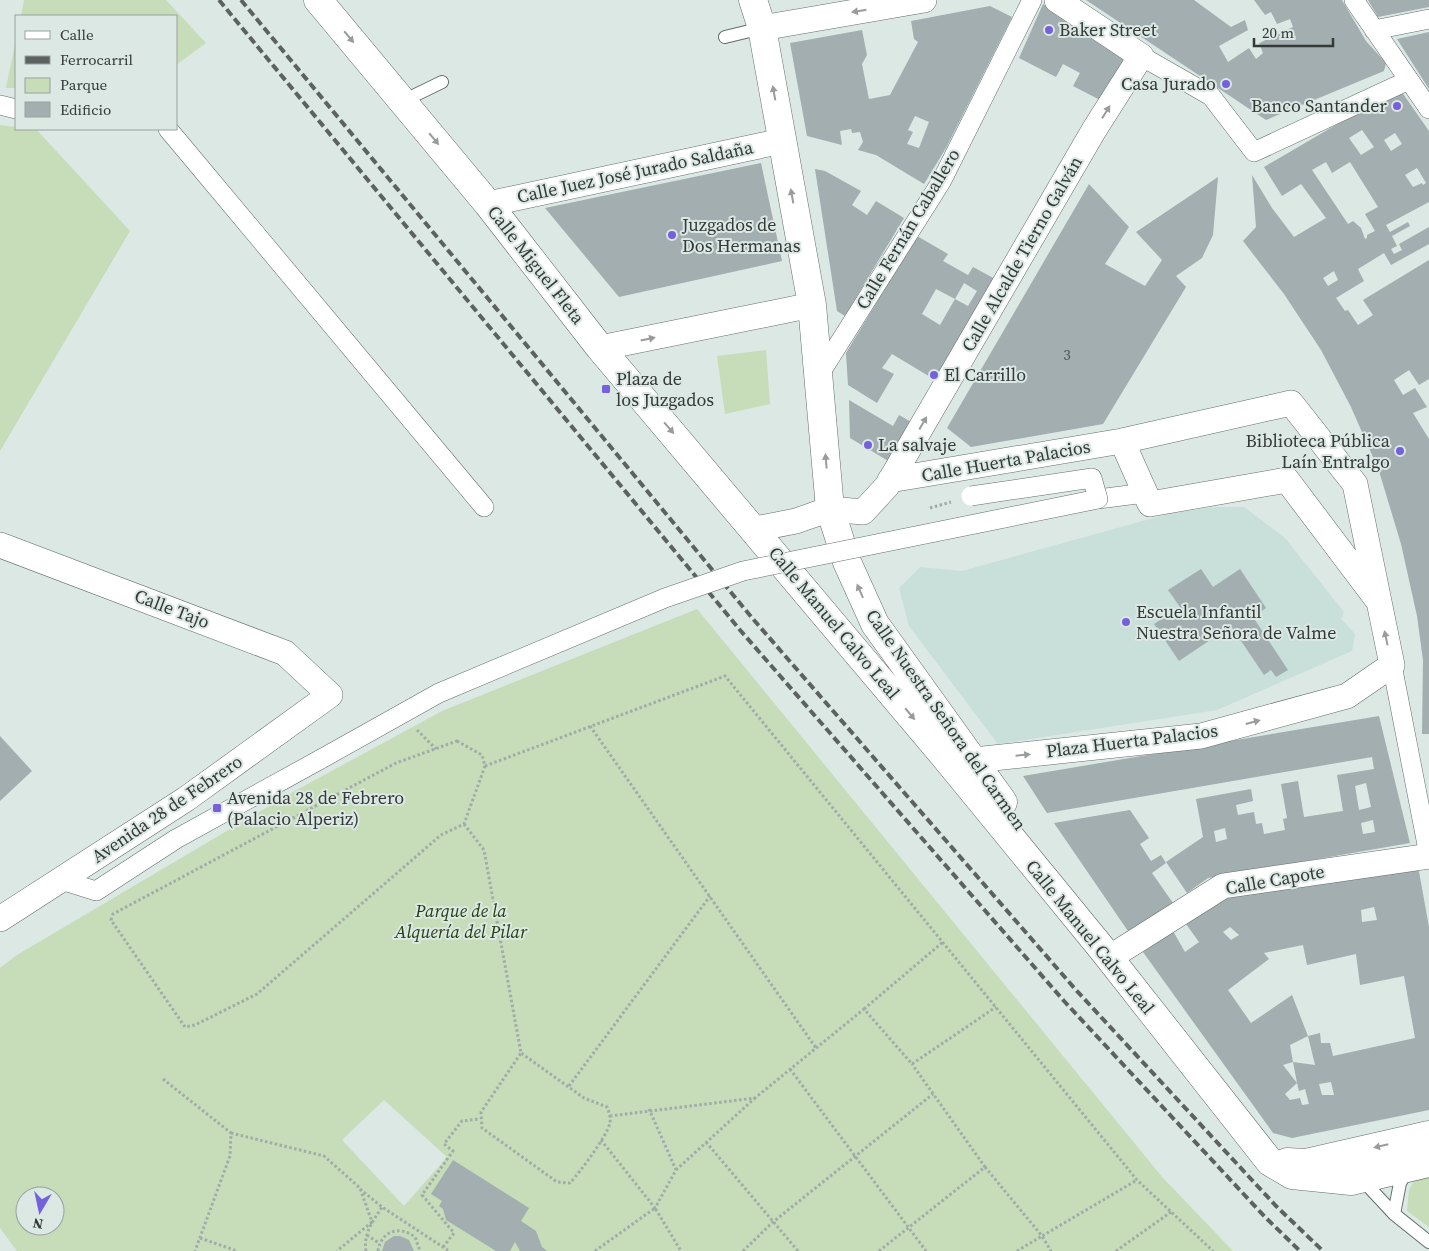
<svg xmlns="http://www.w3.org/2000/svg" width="1429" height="1251" font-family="'Source Serif 4',serif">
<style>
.built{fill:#c9dfd9}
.green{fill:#c7dcb9;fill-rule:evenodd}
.building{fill:#a2aeaf;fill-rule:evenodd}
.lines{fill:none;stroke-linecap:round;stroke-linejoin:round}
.service-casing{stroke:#636e6b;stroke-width:14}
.pedestrian-casing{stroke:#636e6b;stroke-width:20}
.minor-casing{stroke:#636e6b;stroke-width:26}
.tertiary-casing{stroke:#636e6b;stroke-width:29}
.path{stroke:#a1aba8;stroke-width:3;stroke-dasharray:2.5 2.5;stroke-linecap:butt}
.service{stroke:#fff;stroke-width:12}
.pedestrian{stroke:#fff;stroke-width:19}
.minor{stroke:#fff;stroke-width:25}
.tertiary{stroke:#fff;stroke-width:28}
.rail{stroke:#5c6260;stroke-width:4;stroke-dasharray:8 4;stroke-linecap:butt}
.pedestrian-bridge-casing{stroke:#636e6b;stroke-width:20;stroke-linecap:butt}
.pedestrian-bridge{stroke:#fff;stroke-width:19}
.oneway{fill:#9a9c9c}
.poi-dot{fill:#7561dc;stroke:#dbe8e4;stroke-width:2}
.labels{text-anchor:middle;stroke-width:4;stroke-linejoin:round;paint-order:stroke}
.number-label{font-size:15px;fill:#505656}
.poi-label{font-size:18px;fill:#353938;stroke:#dbe8e4;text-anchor:start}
.street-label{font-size:18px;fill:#353938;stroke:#dbe8e4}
.park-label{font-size:18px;font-style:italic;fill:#26400d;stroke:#dbe8e4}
</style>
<rect width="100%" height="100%" fill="#dbe8e4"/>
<path class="built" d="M1215,507H1244L1285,538L1344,612L1341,619L1355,634L1352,651L1217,710L998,744L909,626L899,588L920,567L962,571L1168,514Z"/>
<path class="green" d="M24,0H166L206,43L176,65V16H21Z
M16,39V88H6Z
M0,125L16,127V129H36L130,231L0,451Z
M766,350L770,404L725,414L717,356Z
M697,609L1163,1178L1233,1251H17L0,1228V968L17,955L293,792L442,711ZM384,1100L447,1157L404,1206L342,1140ZM25,1196H55V1226H25Z
M1429,1171V1227L1407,1211L1409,1190L1418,1173Z"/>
<path class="building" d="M1086,0H1194L1231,27L1245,20L1248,30L1219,46L1228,62L1249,48L1256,59L1263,53L1259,43L1293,27L1290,19L1277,24L1271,12L1265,15L1254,0H1342L1366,41L1386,63L1384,71L1266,120Z
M1368,0H1429V7L1378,17Z
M1043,4L1127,60L1102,101L1073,86L1080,73L1063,64L1056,77L1019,58Z
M990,6L1012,17L946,148L924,184L876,155L858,150L863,142L860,132L852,133L851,129L840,131L842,145L807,136L790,43L862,30L867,55L862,64L869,99L890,95L918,42L914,39L911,21ZM915,116L929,122L919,148L907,144L913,132L908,130Z
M1429,32V89L1397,39Z
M1399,88L1429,131V202L1386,225L1390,232L1408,222L1410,226L1392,236L1397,246L1391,249L1394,254L1402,250L1399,244L1429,227V244L1391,265L1384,253L1358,269L1364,281L1336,298L1345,311L1348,310L1358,325L1373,315L1363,300L1429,260V379L1419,385L1409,370L1394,380L1403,395L1415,388L1427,407L1413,413L1429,439V734H1422L1423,660L1417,616L1401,544L1379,471L1351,407L1321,350L1284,294L1243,241L1256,227L1252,175L1272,208L1294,237L1326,218L1301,184L1282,196L1264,167ZM1362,130L1374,147L1361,155L1349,138ZM1395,133L1402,144L1391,151L1384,140ZM1326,162L1332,173L1350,162L1378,207L1365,214L1375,231L1367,235V238L1365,239L1361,228L1353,221L1348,224L1312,170ZM1417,168L1426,183L1423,185L1422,183L1413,187L1405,175ZM1334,271L1338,280L1328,286L1323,278Z
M761,163L782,261L619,297L545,208Z
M815,169L825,171L861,191L852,205L867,215L876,201L904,218L845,316L837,311Z
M1218,177L1213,235L1202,258L1176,276L1186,287L1103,424L971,447L947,428L1089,184L1129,227L1105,264L1145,286L1162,260L1136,232Z
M917,236L948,254L943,261L968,275L973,267L997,280L937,381L892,354L882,368L894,374L877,403L848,385L846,353ZM964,283L977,291L968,306L955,299L940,325L922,314L936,289L955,299Z
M849,400L893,426L899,415L913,423L890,462L850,438Z
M1201,569L1213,587L1240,569L1266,608L1253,617L1288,670L1276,677L1271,670L1264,675L1231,626L1179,661L1154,624L1180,607L1168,590Z
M1379,716L1410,843L1208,878L1187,893L1166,862L1203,837L1196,799L1251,789L1253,801L1236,805L1238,815L1254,812L1256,824L1262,823L1264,834L1285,830L1283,819L1287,818L1281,784L1298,781L1304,817L1343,811L1337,775L1374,769L1372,757L1047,813L1023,776ZM1366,783L1371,807L1359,810L1355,786ZM1373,820L1375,832L1363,834L1361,823ZM1225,828L1227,839L1216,842L1214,831Z
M0,736L32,771L0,801Z
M1130,810L1149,838L1140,844L1151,861L1161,855L1166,863L1152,873L1173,903L1130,934L1054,823Z
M1418,866L1429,927V1110L1292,1138L1273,1133L1143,952L1173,931L1185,952L1199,942L1186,924L1225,898ZM1374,907L1377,920L1362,922L1361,910ZM1230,927L1239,935L1231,940L1223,932ZM1303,945L1307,965L1356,954L1360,985L1404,976L1415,1038L1333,1056L1330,1043H1321L1320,1033L1308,1036L1315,1065L1293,1062L1297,1083L1299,1091L1305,1089L1309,1104L1302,1105L1300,1098L1290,1100L1285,1094L1297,1083L1283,1065L1293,1062L1290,1045L1308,1036L1292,995L1251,1023L1228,990L1269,959L1264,953ZM1331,1082L1334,1095H1322L1319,1084Z
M453,1160L529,1208L521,1221L536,1231L542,1247L547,1251H520L515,1242L510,1251H496L446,1220L443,1209L439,1206L442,1201L431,1194Z
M394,1236H400L409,1240L414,1251H382L385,1242Z"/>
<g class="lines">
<g class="service-casing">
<path id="service" d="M725,37L762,28
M403,101L442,82
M1358,1183L1367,1185L1394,1214L1429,1242
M1394,1214L1400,1183L1408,1169"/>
</g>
<g class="pedestrian-casing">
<path id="pedestrian" d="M1354,0L1429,109
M1374,30L1429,19
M1141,56L1211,96L1254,152L1409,80
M0,105L16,109
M168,129L484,507
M819,375L941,182L1032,0
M1098,499L1145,493
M1392,665L1429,855
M61,880L96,891L176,839L321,759"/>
</g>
<g class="minor-casing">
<path id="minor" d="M762,28L924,0
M488,204L782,141
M600,348L812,305
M890,480L1122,441
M755,529L796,521L830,509L863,512L887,486L1094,130L1141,56L1057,0
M0,545L285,653L330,695L186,799L0,919
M974,760L1201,736L1347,696L1392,665L1355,484L1291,403L1122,441L1150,504L1287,480L1379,602
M1109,958L1223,886L1429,856"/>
</g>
<g class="tertiary-casing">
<path id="tertiary" d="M318,0L488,204L600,348L945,757L1103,950L1270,1162L1292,1175L1351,1181L1429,1163
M753,0L762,28L812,305L830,509L847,562L875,624L1003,802
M1287,1162L1306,1163L1429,1135"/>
</g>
<path class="path" d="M930,508L951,502
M590,726L816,1048
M417,730L436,749
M457,741L482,755L485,766L464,824L441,835L257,994L195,1025L185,1027L111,920L113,914L396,763Z
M485,766L725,676L1137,1180L1213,1251
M464,824L484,850L521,1053L481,1112L482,1128L557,1182L570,1183C580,1172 607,1136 610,1123C611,1117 609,1112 607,1107L584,1098L521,1053
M864,1009L943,942
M790,1069L926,1251
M163,1079L231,1133L230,1156L195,1251
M569,1086L710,896
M610,1116L755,1098L864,1009L912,1064L996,1007
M231,1133L324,1156L360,1188L372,1222L337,1251
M601,1140L655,1208L676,1170L649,1109
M706,1142L798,1251
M985,1167L1042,1236L1137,1180
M676,1170L755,1098
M360,1189L382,1207L449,1251
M367,1235L379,1243
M200,1238L237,1251
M443,1247L454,1233L422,1195L453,1151L444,1144L462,1121L480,1119
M366,1251C363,1234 373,1221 382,1207
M378,1251C381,1231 399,1225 415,1237L420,1251
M595,1251L655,1208L681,1251
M743,1251L773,1222L933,1094
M879,1251L985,1167L912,1064
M1017,1251L1042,1236L1051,1251
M1116,1251L1171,1212"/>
<use href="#service" class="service"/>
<use href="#pedestrian" class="pedestrian"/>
<use href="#minor" class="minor"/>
<use href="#tertiary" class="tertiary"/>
<path class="rail" d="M219,0L740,630L1064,1001L1265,1217L1300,1251
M241,0L753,619L1076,990L1276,1206L1323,1251"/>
<g class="pedestrian-bridge-casing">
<path id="pedestrian-bridge" d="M321,759L439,693L665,598L743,571L1098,499L1092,478L971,496"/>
</g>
<use href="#pedestrian-bridge" class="pedestrian-bridge"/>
</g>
<defs><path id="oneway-solid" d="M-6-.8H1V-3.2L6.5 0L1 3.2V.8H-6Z" transform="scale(1.25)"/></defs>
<g class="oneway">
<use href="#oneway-solid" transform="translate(859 11) rotate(171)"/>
<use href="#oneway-solid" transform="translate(349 37) rotate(50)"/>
<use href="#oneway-solid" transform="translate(774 93) rotate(-100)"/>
<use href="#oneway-solid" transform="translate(1106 112) rotate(-58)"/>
<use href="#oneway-solid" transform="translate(434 139) rotate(50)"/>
<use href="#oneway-solid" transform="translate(792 196) rotate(-100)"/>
<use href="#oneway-solid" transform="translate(648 339) rotate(-12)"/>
<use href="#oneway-solid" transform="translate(923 423) rotate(-60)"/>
<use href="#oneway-solid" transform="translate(669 428) rotate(49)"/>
<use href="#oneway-solid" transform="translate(826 461) rotate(-95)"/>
<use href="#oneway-solid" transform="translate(860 591) rotate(-114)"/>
<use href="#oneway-solid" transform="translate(1386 638) rotate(-102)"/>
<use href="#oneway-solid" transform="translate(910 714) rotate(50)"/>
<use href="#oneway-solid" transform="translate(1253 722) rotate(-15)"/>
<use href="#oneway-solid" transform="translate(1023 755) rotate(-6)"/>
<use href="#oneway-solid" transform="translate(1381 1146) rotate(167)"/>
</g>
<g class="poi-dot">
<circle cx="1049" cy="30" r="5"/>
<circle cx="1226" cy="84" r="5"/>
<circle cx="1397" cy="106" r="5"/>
<circle cx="672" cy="235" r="5"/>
<circle cx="934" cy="375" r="5"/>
<rect x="601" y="384" width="10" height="10" rx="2.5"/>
<circle cx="868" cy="445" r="5"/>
<circle cx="1400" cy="451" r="5"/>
<circle cx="1126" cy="622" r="5"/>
<rect x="212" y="803" width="10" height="10" rx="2.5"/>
</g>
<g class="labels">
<g class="number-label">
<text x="1067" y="360">3</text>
</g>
<g class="poi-label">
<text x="1059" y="36">Baker Street</text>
<text x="1216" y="90" text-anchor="end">Casa Jurado</text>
<text x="1387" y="112" text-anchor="end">Banco Santander</text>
<text x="682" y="231">Juzgados de<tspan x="682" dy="21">Dos Hermanas</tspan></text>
<text x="944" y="381">El Carrillo</text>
<text x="616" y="385">Plaza de<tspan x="616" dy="21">los Juzgados</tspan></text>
<text x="1390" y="447" text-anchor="end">Biblioteca Pública<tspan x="1390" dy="21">Laín Entralgo</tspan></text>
<text x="878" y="451">La salvaje</text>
<text x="1136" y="618">Escuela Infantil<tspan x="1136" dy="21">Nuestra Señora de Valme</tspan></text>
<text x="227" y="804">Avenida 28 de Febrero<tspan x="227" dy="21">(Palacio Alperiz)</tspan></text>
</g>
<g class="street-label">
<text transform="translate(635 172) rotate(-12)" y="6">Calle Juez José Jurado Saldaña</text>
<text transform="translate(908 229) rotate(-59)" y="6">Calle Fernán Caballero</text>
<text transform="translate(1022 254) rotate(-60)" y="6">Calle Alcalde Tierno Galván</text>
<text transform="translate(536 265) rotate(52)" y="6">Calle Miguel Fleta</text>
<text transform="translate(1006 461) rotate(-10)" y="6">Calle Huerta Palacios</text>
<text transform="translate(172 609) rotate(21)" y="6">Calle Tajo</text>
<text transform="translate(834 623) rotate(50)" y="6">Calle Manuel Calvo Leal</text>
<text transform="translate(946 720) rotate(55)" y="6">Calle Nuestra Señora del Carmen</text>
<text transform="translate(1132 741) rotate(-7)" y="6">Plaza Huerta Palacios</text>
<text transform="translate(167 809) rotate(-34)" y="6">Avenida 28 de Febrero</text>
<text transform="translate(1275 880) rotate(-10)" y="6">Calle Capote</text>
<text transform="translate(1090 937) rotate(51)" y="6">Calle Manuel Calvo Leal</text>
</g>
<g class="park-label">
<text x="461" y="917">Parque de la<tspan x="461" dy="21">Alquería del Pilar</tspan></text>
</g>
</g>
<rect x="15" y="15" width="162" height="115" fill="#dbe8e4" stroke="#99a29f"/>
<rect x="25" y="31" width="25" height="8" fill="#ffffff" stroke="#99a29f"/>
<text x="60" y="40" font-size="15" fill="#353938">Calle</text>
<rect x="25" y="56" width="25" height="8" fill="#5c6260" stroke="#99a29f"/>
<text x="60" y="65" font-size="15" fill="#353938">Ferrocarril</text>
<rect x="25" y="78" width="25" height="15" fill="#c7dcb9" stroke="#99a29f"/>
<text x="60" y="90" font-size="15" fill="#353938">Parque</text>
<rect x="25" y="102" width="25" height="15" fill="#a2aeaf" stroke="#99a29f"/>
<text x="60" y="115" font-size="15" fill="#353938">Edificio</text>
<g transform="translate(40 1211) rotate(189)"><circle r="24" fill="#dbe8e4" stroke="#99a29f"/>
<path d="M0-4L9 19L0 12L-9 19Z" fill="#7561dc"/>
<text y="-8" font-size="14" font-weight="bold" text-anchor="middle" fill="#353938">N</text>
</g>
<path d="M1254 38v8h79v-8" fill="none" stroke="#353938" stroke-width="2.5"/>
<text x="1262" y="38" font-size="15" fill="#353938" stroke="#dbe8e4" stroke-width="4" paint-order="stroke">20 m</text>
</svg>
